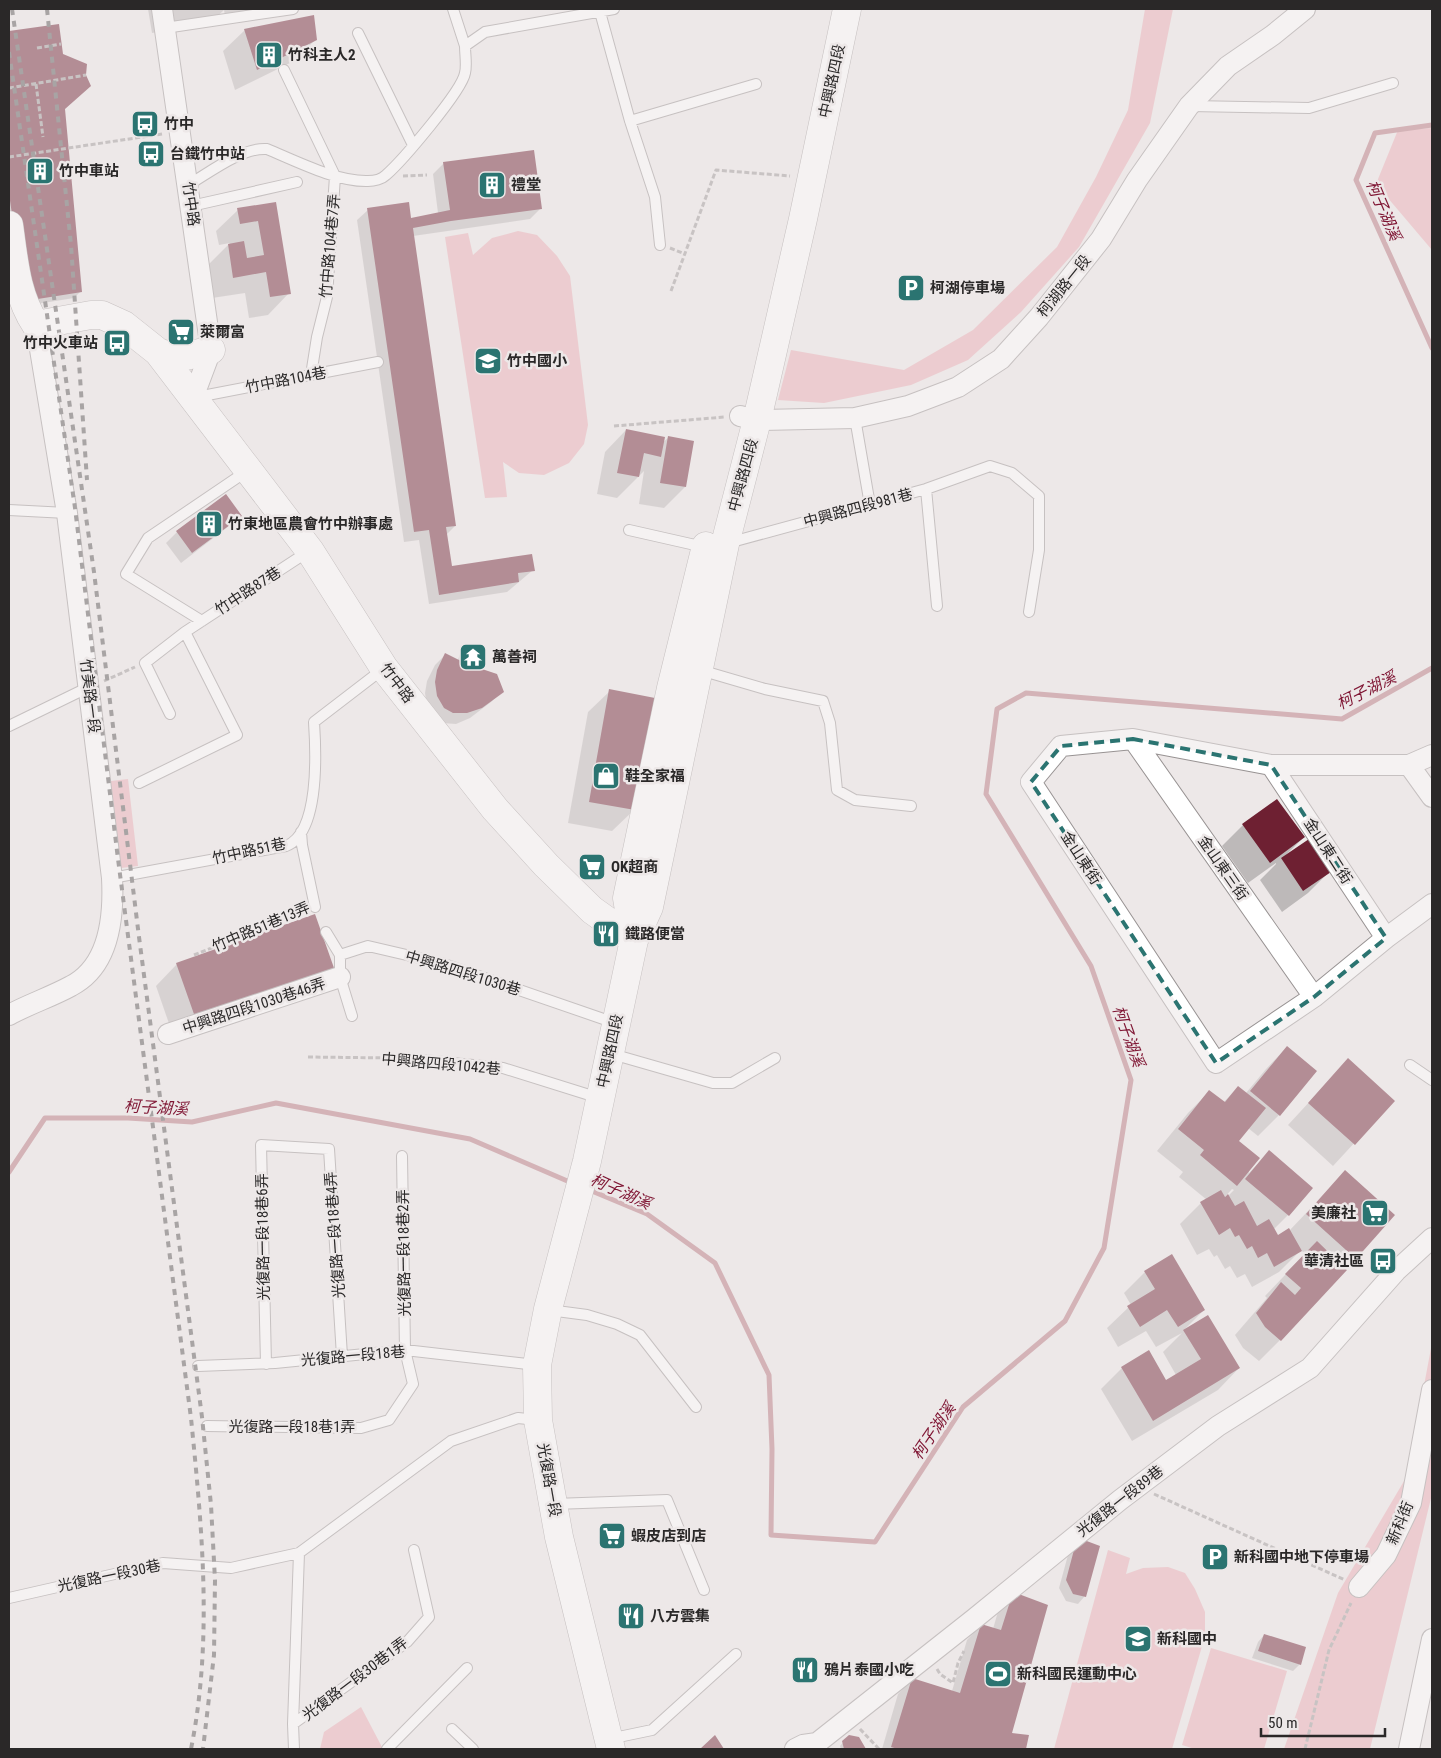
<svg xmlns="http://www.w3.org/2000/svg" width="1441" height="1758" font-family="'Roboto Condensed','Noto Sans TC',sans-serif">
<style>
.green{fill:#eaacb3}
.shadow{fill:#0003;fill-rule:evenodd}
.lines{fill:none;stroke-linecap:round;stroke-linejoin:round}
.stream{stroke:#b5747d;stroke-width:5}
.building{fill:#6e2032}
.lane-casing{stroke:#989393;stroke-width:12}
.street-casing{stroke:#989393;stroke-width:22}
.secondary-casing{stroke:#989393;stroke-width:29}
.path{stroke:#9c9898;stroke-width:3;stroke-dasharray:5 2.5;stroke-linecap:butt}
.lane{stroke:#fff;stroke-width:10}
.street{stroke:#fff;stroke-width:20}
.secondary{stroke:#fff;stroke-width:28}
.rail{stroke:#555353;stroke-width:4;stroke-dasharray:6 6;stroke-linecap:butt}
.marked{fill:none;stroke:#2b7471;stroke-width:4;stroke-dasharray:10 6;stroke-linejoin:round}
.labels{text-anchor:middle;stroke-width:5;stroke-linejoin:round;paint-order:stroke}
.poi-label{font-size:15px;font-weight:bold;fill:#2a2828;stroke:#ede8e8;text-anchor:start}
.street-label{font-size:15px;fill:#2a2828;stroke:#ede8e8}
.water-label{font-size:16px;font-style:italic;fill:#7f1533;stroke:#ede8e8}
</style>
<rect width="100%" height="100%" fill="#ede8e8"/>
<path class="green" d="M1145,9H1173L1150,123L1079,247L1021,312L968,360L911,385L824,403L778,400L791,350L904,370L973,330L1057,247L1096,177L1128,110Z
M1432,128V250L1376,184L1398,130Z
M518,231L537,235L557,256L570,276L588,425L584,444L569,463L544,475L519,473L503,462L507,497L485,498L445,237L468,233L473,255L492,238Z
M128,779L138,866L104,870L94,783Z
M1432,1343V1494L1370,1749H1284L1338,1593L1407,1476Z
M1108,1550L1130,1558L1126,1574L1143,1568L1168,1567L1185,1573L1195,1589L1205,1612V1636L1172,1749H1054Z
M1211,1648L1287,1671L1264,1749H1195L1182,1745Z
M361,1707L383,1749H320L324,1732Z"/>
<path class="shadow" d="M148,9H285L226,22L224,10L210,23L152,33Z
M58,25L62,55L64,109L81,291L74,298L18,307L9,246V32Z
M245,30L315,40L294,61L235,90L223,51Z
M444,163L540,209L530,219L413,236L455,526L446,535L451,568L533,570L507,592L429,604L419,540L404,542L357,220L368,210L410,220L438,213L433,174Z
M275,204L289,293L268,315L249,318L245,293L212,298L207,266L230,243L219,245L216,231L238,210Z
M626,430L662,443L668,438L685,487L664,508L639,504L644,471L617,498L597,494L605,452Z
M225,496L240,516L229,526L181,563L166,543L177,532Z
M466,647L478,668L496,675L502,691L491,702L470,718L456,724L442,723L427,707L425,693L427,681L435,665L445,655L458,660L460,654Z
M610,691L634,810L612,831L568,823L588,712Z
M1243,825L1304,837L1286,855L1329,872L1308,893L1282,912L1260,880L1276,864V863L1248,883L1222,846Z
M177,964L332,968L311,989L174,1038L156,986Z
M1287,1047L1279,1115L1258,1136L1248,1128L1238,1141L1249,1173L1269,1152L1288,1215L1273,1230L1277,1236L1289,1231L1345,1172L1393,1215L1280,1340L1259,1361L1243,1348L1235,1335L1267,1298L1265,1296L1305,1254L1301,1250L1279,1272L1252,1287L1245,1274L1237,1278L1230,1266L1225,1269L1217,1255L1214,1257L1209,1249L1197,1255L1180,1224L1201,1203L1207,1200L1179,1177L1183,1172L1157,1151L1188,1113L1209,1092L1223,1103L1238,1087L1246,1093L1266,1069ZM1232,1189L1234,1190L1229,1195L1223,1199Z
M1348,1060L1393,1101L1333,1166L1288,1125Z
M1145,1272L1204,1310L1185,1329L1239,1368L1218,1390L1132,1441L1101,1389L1122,1368L1165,1381L1176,1375L1163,1352L1182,1333L1156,1347L1146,1331L1118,1347L1107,1328L1131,1305L1124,1293Z
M1075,1547L1084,1597L1078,1604L1066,1601L1059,1588L1068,1555Z
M1014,1593L1011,1734L1028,1736L1025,1749H882L898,1694L912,1679L952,1691L967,1640L981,1625L993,1629L999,1608Z
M1264,1635L1300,1664L1293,1671L1252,1658L1258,1642Z
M849,1736L864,1748L865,1749H841L840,1746Z"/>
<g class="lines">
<path class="stream" d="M1432,125L1375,133L1356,180L1432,348
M9,1172L45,1118H128L192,1122L276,1103L470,1139L572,1183
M587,1189L647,1214L715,1263L769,1375L772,1449L771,1535L875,1542L963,1407L1065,1321L1104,1248L1131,1080L1091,966L986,794L997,709L1026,693L1342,719L1432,668"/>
</g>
<path class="building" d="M314,15L317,40L257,70L244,29Z
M59,24L63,54L87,64L86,75L91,86L65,109L82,292L25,301L9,194V31Z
M534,150L542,209L451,221L413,228L456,526L446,527L452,566L532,554L535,571L518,573L519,582L439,595L429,530L414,532L367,208L409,202L411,218L450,210L443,162Z
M276,202L291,294L270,297L266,272L233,278L228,244L244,241L247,258L264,255L258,221L240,224L237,208Z
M626,429L665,437L661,457L644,453L639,477L617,473Z
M668,436L694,441L686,487L660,483Z
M226,494L242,516L192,553L176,531Z
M466,646L485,652L479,668L497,674L504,692L482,708L467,713H453L444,708L437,696L435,682L437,670L445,653L461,661Z
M609,689L655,698L635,810L589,802Z
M1277,799L1305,837L1270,863L1242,824Z
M1309,839L1331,872L1303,891L1281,858Z
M315,914L334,968L195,1017L176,963Z
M1287,1046L1317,1071L1280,1116L1250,1091Z
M1348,1058L1395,1101L1355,1145L1308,1103Z
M1238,1086L1266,1108L1239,1141L1260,1158L1237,1186L1200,1155L1204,1150L1178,1129L1209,1090L1225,1102Z
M1269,1150L1313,1188L1289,1216L1245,1179Z
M1345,1170L1395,1215L1356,1259L1306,1214Z
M1221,1190L1225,1197L1228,1194L1235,1206L1244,1201L1257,1226L1269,1219L1278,1235L1289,1228L1302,1251L1274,1267L1267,1253L1258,1258L1252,1246L1247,1249L1239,1235L1235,1237L1230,1228L1219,1235L1200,1202Z
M1317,1241L1347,1270L1281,1341L1265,1327L1256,1313L1281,1282L1295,1295L1301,1288L1285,1274Z
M1172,1254L1205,1310L1178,1327L1167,1310L1140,1327L1127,1306L1155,1289L1144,1271Z
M1208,1315L1240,1368L1153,1421L1121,1367L1149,1350L1166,1380L1201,1359L1183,1330Z
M1084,1540L1100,1546L1086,1597L1073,1594L1066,1580L1075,1546Z
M1013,1592L1048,1605L1012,1733L1029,1735L1026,1749H898L891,1747L912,1678L960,1693L981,1624L1001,1630Z
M1264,1634L1306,1647L1301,1665L1258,1651Z
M715,1735L724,1749H700Z
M849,1735L859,1737L866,1749H844L842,1741Z"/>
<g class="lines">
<g class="lane-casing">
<path id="lane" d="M453,9L465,46
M600,12L630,121L655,197L660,245
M165,28L293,9
M358,33L413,145
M284,70L335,176L327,297L317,337L311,375
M1190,106L1309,108L1393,83
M630,121L756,84
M188,185C209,173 242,147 267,149C296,161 337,182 368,181C374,181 382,179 386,175C402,161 462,91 465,73C467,65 465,55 465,46L485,32L614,9
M191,206L297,182
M197,397L378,362
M855,418L870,505
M926,489L937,606
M9,510L67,513
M629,530L704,547
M728,543L926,489L990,466L1012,473L1039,496V550L1029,612
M202,621L126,574L148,538L247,471
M700,670L765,689L823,701L830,723L837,790L855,800L911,806
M170,714L145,663L185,632L309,551
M9,726L89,687
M139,783L237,735L185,632
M301,832L302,845L315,907
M112,878L286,846C320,833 316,752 314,722L383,669
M326,932L340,955
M352,1016L340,977V955L368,946L441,963L615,1023
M612,1054L713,1083H732L775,1058
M403,1058L503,1068L599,1098
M1410,1065L1432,1080
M549,1310L587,1315L617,1324L640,1335L696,1407
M266,1364L261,1145L329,1149L342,1356
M198,1366L275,1363L405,1350L536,1365
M207,1426L361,1428L389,1420L413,1384L405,1350L402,1156
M554,1504L667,1500L704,1590
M9,1598L163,1563L231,1568L299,1553L451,1441L518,1418L537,1420
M293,1724L407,1642L429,1617L414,1550
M452,1729L473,1749
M609,1739L652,1730L736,1654
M294,1749L293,1724L299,1553
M387,1749L467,1668"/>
</g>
<g class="street-casing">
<path id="street" d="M162,9L211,350L193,398
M740,416L757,420L855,418L908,406L958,387L1001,359L1039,317L1101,239L1137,180L1189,106L1228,66L1273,35L1305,9
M1133,739L1314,997
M1432,755L1409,765H1271L1133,739L1061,746L1031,782L1216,1063L1314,997L1386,938L1432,904
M1271,765L1386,938
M1409,765L1432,797
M9,1015C29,1004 51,997 71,986C110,966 114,916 112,878L67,513L36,325
M168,1034L340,977
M1359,1587L1386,1555L1411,1503L1432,1390
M795,1749L803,1745L817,1743L974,1619L1120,1500L1218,1426L1310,1368L1396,1271L1432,1238
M1409,1749L1432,1639"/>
</g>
<g class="secondary-casing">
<path id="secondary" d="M9,225C14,260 16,295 36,325L91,315H102L124,325L158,352L310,551L384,668L495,809L546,865L592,910L634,940
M158,352C178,361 190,355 211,350
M634,940L627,898L671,688L706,546
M611,1749L559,1537L538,1420L537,1365L548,1309L587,1161L634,940L649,907L725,544L757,420L803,219L847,9"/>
</g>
<path class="path" d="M37,48L61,44
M36,84L43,137
M9,88L86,75
M9,157L162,134
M403,176L427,175
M670,248L685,254
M671,291L716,170L790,176
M614,426L725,417
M104,681L135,667
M194,955L305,911
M308,1057L392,1058
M1154,1494L1345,1580
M937,1669L940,1674L953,1683L958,1663L964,1651
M860,1729L879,1749
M1305,1749L1329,1650L1351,1603"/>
<use href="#lane" class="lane"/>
<use href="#street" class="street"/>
<use href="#secondary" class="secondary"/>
<path class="rail" d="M12,9L94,572L139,937L202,1417L211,1505L215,1580L214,1655L203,1749
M47,9L71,245L87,480
M9,52L75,508L118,859L191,1418C202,1528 213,1640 191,1749"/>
</g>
<path d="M0 0H1441V1758H0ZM1133,739L1271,765L1386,938L1314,997L1216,1063L1031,782L1061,746Z" fill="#ede8e8" fill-opacity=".55" fill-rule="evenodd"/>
<path class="marked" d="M1133,739L1271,765L1386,938L1314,997L1216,1063L1031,782L1061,746Z"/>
<defs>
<g id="building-square" transform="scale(1.4375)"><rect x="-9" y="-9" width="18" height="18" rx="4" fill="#2b7471" stroke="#ede8e8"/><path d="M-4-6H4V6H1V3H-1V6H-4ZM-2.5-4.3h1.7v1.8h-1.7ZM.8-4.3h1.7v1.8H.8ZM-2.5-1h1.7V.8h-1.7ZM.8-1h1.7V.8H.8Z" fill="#fff"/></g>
<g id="bus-square" transform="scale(1.4375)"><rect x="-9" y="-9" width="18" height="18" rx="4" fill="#2b7471" stroke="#ede8e8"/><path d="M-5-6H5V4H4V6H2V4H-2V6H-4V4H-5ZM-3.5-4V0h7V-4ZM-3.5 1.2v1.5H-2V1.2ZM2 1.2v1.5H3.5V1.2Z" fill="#fff"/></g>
<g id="parking-square" transform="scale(1.4375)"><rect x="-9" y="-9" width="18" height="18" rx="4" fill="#2b7471" stroke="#ede8e8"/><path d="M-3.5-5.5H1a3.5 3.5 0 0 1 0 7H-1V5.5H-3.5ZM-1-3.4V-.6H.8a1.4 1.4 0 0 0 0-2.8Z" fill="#fff"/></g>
<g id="supermarket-square" transform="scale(1.4375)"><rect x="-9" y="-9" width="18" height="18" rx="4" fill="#2b7471" stroke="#ede8e8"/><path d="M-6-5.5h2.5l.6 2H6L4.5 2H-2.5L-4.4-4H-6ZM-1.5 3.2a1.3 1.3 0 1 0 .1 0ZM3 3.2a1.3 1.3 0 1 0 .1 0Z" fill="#fff"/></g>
<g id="school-square" transform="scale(1.4375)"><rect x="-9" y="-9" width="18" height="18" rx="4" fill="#2b7471" stroke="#ede8e8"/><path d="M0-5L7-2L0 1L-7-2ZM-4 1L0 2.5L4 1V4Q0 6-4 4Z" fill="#fff"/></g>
<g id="temple-square" transform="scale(1.4375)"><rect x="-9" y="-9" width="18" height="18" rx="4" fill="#2b7471" stroke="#ede8e8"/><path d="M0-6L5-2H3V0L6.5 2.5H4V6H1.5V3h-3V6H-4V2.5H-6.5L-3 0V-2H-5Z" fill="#fff"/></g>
<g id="shop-square" transform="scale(1.4375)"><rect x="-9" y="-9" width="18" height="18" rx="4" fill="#2b7471" stroke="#ede8e8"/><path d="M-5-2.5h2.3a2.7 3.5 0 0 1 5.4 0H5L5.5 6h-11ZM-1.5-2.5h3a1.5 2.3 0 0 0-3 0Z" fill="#fff"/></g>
<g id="restaurant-square" transform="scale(1.4375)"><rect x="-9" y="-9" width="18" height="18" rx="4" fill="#2b7471" stroke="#ede8e8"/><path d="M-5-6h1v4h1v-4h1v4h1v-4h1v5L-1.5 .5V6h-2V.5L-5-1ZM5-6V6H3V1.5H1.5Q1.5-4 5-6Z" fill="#fff"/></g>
<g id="stadium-square" transform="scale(1.4375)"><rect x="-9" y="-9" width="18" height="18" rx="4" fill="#2b7471" stroke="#ede8e8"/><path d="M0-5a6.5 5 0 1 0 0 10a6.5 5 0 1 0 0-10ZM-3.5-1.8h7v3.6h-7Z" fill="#fff"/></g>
</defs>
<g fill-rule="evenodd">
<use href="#building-square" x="269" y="55"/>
<use href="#bus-square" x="145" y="124"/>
<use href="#bus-square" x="151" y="154"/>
<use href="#building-square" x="40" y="171"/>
<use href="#building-square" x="492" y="185"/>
<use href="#parking-square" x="911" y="288"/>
<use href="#supermarket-square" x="181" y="332"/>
<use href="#bus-square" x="117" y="343"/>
<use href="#school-square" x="488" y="361"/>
<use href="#building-square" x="209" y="524"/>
<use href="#temple-square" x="473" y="657"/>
<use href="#shop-square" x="606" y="776"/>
<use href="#supermarket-square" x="592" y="867"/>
<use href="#restaurant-square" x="606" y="934"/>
<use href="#supermarket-square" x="1375" y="1213"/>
<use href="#bus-square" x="1383" y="1261"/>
<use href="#supermarket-square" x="612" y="1536"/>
<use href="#parking-square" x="1215" y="1557"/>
<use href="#restaurant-square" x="631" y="1616"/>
<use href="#school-square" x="1138" y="1639"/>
<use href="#restaurant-square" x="805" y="1670"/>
<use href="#stadium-square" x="998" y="1674"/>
</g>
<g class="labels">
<g class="poi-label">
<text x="288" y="60">竹科主人2</text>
<text x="164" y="129">竹中</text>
<text x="170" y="159">台鐵竹中站</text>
<text x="59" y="176">竹中車站</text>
<text x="511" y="190">禮堂</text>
<text x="930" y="293">柯湖停車場</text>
<text x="200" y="337">萊爾富</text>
<text x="98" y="348" text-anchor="end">竹中火車站</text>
<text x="507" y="366">竹中國小</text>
<text x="228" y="529">竹東地區農會竹中辦事處</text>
<text x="492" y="662">萬善祠</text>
<text x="625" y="781">鞋全家福</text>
<text x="611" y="872">OK超商</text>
<text x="625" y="939">鐵路便當</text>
<text x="1356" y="1218" text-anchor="end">美廉社</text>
<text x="1364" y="1266" text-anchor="end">華清社區</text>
<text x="631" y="1541">蝦皮店到店</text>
<text x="1234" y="1562">新科國中地下停車場</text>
<text x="650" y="1621">八方雲集</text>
<text x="1157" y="1644">新科國中</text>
<text x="824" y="1675">鴉片泰國小吃</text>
<text x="1017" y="1679">新科國民運動中心</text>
</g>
<g class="street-label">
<text transform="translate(832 81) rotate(-78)" y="5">中興路四段</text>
<text transform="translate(191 204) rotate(82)" y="5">竹中路</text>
<text transform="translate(330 246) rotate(-85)" y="5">竹中路104巷7弄</text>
<text transform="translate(1064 286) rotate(-51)" y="5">柯湖路一段</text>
<text transform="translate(286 380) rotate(-11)" y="5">竹中路104巷</text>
<text transform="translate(743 475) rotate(-75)" y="5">中興路四段</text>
<text transform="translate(858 508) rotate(-15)" y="5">中興路四段981巷</text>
<text transform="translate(248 591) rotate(-33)" y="5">竹中路87巷</text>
<text transform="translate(397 683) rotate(53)" y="5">竹中路</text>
<text transform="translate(90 696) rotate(83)" y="5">竹美路一段</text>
<text transform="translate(249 851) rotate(-12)" y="5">竹中路51巷</text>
<text transform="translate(1328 851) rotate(57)" y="5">金山東二街</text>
<text transform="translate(1081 858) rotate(57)" y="5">金山東街</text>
<text transform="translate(1223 868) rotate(55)" y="5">金山東三街</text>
<text transform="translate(261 927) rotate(-23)" y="5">竹中路51巷13弄</text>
<text transform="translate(463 973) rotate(17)" y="5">中興路四段1030巷</text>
<text transform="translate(254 1006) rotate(-18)" y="5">中興路四段1030巷46弄</text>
<text transform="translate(610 1051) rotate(-78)" y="5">中興路四段</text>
<text transform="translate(441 1064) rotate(5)" y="5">中興路四段1042巷</text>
<text transform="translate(335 1235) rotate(-94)" y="5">光復路一段18巷4弄</text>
<text transform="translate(263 1237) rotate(-91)" y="5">光復路一段18巷6弄</text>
<text transform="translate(404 1253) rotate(-91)" y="5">光復路一段18巷2弄</text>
<text transform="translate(353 1356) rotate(-5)" y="5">光復路一段18巷</text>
<text x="292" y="1432">光復路一段18巷1弄</text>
<text transform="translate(549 1480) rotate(80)" y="5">光復路一段</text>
<text transform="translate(1120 1501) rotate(-38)" y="5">光復路一段89巷</text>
<text transform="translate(1400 1523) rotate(-67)" y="5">新科街</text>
<text transform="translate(109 1576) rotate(-12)" y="5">光復路一段30巷</text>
<text transform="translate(355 1679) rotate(-37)" y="5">光復路一段30巷1弄</text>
</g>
<g class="water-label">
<text transform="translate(1384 210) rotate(67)" y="6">柯子湖溪</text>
<text transform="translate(1366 690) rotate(-27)" y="6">柯子湖溪</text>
<text transform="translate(1129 1036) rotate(70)" y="6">柯子湖溪</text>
<text transform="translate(156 1107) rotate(3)" y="6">柯子湖溪</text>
<text transform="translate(621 1191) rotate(24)" y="6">柯子湖溪</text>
<text transform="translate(933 1431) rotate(-56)" y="6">柯子湖溪</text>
</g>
</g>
<rect width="1441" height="1758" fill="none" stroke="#2a2828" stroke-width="20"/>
<path d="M1261 1728v8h124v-8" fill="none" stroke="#2a2828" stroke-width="2.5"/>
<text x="1268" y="1728" font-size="15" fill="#2a2828" stroke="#ede8e8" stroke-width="4" paint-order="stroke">50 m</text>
</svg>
